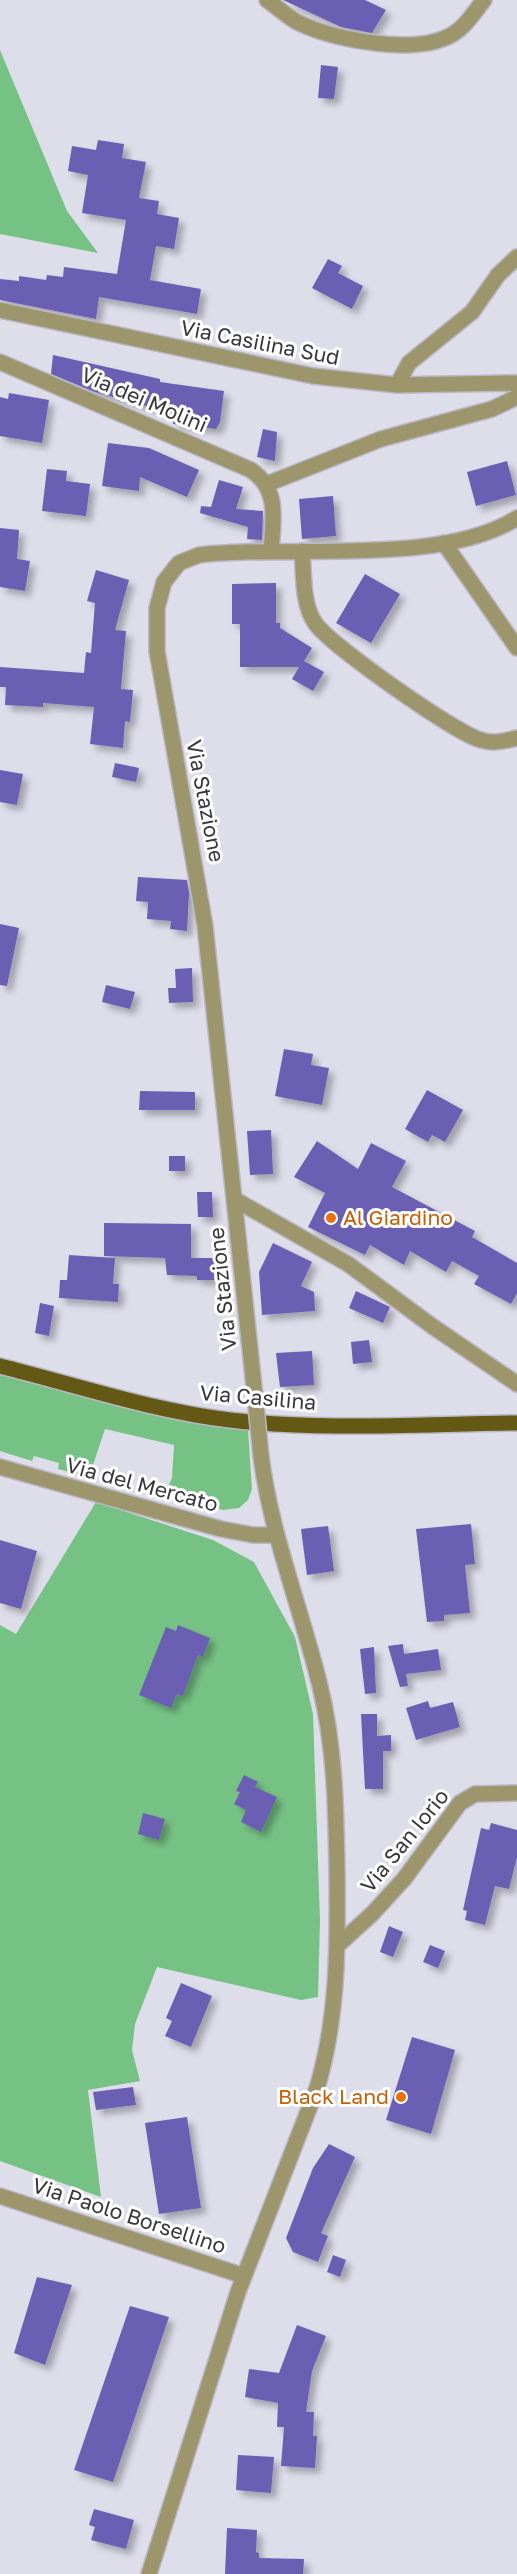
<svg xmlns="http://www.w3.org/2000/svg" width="517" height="2574" font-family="'Golos Text',sans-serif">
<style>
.green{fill:#76c284}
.building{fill:#6b5fb3;filter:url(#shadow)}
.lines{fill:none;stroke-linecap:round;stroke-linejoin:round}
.minor-casing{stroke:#b9b8c4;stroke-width:18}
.major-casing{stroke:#b9b8c4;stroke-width:18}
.minor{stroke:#9d966d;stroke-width:15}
.major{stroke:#645914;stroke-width:15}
.minor-bridge-casing{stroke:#b9b8c4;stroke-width:18;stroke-linecap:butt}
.minor-bridge{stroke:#9d966d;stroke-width:15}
.food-dot{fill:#e8710a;stroke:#fff;stroke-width:2}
.labels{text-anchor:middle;stroke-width:6;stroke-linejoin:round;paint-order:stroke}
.street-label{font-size:21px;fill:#37373c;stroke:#fff}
.food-label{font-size:21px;fill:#c56008;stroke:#fff;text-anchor:start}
</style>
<defs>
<filter id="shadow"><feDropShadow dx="5.5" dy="5.5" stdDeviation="3" flood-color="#0004"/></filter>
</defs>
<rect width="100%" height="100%" fill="#deddea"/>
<path class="green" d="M0,50L67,211L98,253L0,234Z
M0,1370L183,1420L248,1430L252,1489L248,1500L239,1508L223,1510L139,1488L136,1486L139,1484L168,1487L172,1478L174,1445L105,1429L89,1477L58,1469L59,1463L34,1456L32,1461L0,1451Z
M96,1502L213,1540L254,1562L295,1637L313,1714L320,1921L318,1997L301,2000L157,1967L135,2024L132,2050L140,2081L88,2090L101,2197L0,2161V1625L16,1634Z"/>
<path class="building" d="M283,0H365L386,10L372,33L341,27Z
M321,65L338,67L334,99L318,98Z
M98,140L124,144L122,158L146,162L139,198L159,201L157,214L179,218L174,249L156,246L150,280L201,289L197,314L99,297L96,319L0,300V279L19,281V276L46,280L47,275L63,277L64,267L117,274L126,220L82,213L88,175L68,171L72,146L96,150Z
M328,259L342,266L338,273L363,286L352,309L312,288Z
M53,355L160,379V382L224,391L220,422L216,429L173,424L175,414L95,392L51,374Z
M9,393L49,400L42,443L0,436V397L8,399Z
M263,429L277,432L275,461L257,457Z
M108,443L149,448L199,470L187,497L140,477L139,491L102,486Z
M507,461L516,495L476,506L467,472Z
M47,469L67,471L66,481L90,484L86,516L42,511Z
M219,480L243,487L236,509L263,511L262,540L247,539L248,527L200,513L201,506L211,507Z
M333,496L336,536L302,539L299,499Z
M0,528L19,530L17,559L30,561L25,591L0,587Z
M96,570L129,580L115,630L126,631L121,689L133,690L130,722L125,721L123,748L90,744L94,707L43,703V707L5,705L6,687H0V667L84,673L86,652L91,653L95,603L87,601Z
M365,574L400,594L371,643L336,623Z
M276,583V623H280V628L312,648L304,661L324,672L313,691L292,679L299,667H240V624H232V584Z
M115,763L139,768L136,782L112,777Z
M0,770L23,774L17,805L0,802Z
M138,877L187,880L189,893L187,931L170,929L171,921L147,919L148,902L136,901Z
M0,924L19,928L7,986L0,985Z
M192,968L193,1002L169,1003L168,988H176L175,969Z
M106,985L135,992L130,1009L102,1002Z
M284,1049L313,1054L311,1065L329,1068L322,1105L275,1096Z
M427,1090L463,1110L445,1142L432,1135L428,1142L405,1129Z
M140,1091L195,1092V1110H139Z
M271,1130L273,1174L250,1175L247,1131Z
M317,1141L358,1169L371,1143L406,1161L392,1187L475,1231L472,1237L517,1263V1293L511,1304L474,1284L479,1276L452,1261L446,1272L410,1251L404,1265L370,1245L365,1255L308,1227L325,1193L294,1177Z
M169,1156H185V1171H169Z
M197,1192H212L213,1217H198Z
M104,1223L191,1224V1258H214V1280H197V1276L167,1275L165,1258L104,1256Z
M273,1243L312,1262L301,1286L314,1292L315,1311L262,1315L259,1272Z
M69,1255L115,1258L113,1284H119L118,1302L59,1298L60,1280H67Z
M356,1291L390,1307L383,1323L349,1308Z
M40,1303L54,1306L49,1336L35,1333Z
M369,1340L372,1362L353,1364L351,1342Z
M312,1351L314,1385L280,1387L276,1353Z
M471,1524L475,1564L465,1565L470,1613L444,1615V1621L427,1622L416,1529Z
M328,1526L334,1571L307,1575L301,1529Z
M0,1540L37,1551L21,1609L0,1603Z
M178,1625L210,1638L203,1657L198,1655L183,1696L177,1694L171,1708L139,1695L166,1627L176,1631Z
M403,1644L404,1654L438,1649L441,1670L406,1674L408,1686L400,1687L388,1646Z
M374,1647L376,1693L365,1694L360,1649Z
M428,1701L430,1708L453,1702L460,1727L416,1740L406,1708Z
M361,1714H377V1736L391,1735V1751H383V1789H365Z
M244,1775L258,1782L255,1787L277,1797L261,1832L241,1822L246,1810L234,1804L240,1792L236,1791Z
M143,1813L165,1819L159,1840L138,1834Z
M491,1823L517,1830V1857L509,1889L495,1886L485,1925L465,1920L467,1911L463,1910L481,1828L489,1830Z
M389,1926L403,1932L393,1957L380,1952Z
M430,1945L445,1951L438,1968L423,1962Z
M181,1983L212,1996L191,2047L165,2036L172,2021L166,2018Z
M412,2037L455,2050L431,2134L386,2120Z
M133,2087L136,2105L96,2110L93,2092Z
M187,2117L201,2208L159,2214L145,2123Z
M329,2144L355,2157L321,2233L328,2236L318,2262L293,2252L286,2238L313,2168Z
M333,2255L346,2260L340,2277L327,2272Z
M37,2277L72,2285L45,2365L14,2353Z
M130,2306L169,2317L113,2482L74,2470Z
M297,2325L326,2336L312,2371L306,2412H314L313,2436H317L315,2468L281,2466L284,2427H277L278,2403L245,2397L249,2369L279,2373Z
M238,2455L274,2457L271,2493L236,2490Z
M94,2509L134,2520L126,2549L91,2540L95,2527L89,2525Z
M227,2528L257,2530L256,2552L259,2553V2558L304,2559L303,2574H225Z"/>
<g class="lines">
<g class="minor-casing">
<path id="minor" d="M267,0C277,7 287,16 297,22C331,39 409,54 445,38C463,31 472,15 484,0
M0,310L313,376L397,385L517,383
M0,362L251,470C280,490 273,520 271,552
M397,385L409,363L472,312L498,275L517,257
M267,484L381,439L492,409L517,397
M444,543L517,648
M302,551C304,574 302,604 315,623C330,645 455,733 481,740C493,744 505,741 517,738
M234,1199L348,1264L432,1326L517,1384
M255,1396L205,926L157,651V608L164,582L179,563L199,555C290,544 439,567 517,518
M0,1467L221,1529L253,1535H275
M338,1945L372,1914L404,1879L460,1803L475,1794L517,1793
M0,2196L244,2276
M149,2574L238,2292L317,2088C338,2018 338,1944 337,1871C336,1808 335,1747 320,1686C301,1608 271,1535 261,1456"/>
</g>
<g class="major-casing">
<path id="major" d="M0,1366C76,1385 153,1411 230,1420C326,1431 422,1424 517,1423"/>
</g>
<use href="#minor" class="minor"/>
<use href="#major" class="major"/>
<g class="minor-bridge-casing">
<path id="minor-bridge" d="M255,1396L261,1456"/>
</g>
<use href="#minor-bridge" class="minor-bridge"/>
</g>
<g class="food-dot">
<circle cx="331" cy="1218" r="6"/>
<circle cx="401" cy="2097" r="6"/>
</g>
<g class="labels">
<g class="street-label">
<text transform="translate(260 343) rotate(11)" y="7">Via Casilina Sud</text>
<text transform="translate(144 400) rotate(23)" y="7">Via dei Molini</text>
<text transform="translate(205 801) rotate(79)" y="7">Via Stazione</text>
<text transform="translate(223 1289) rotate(-96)" y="7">Via Stazione</text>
<text transform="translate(258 1398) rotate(5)" y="7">Via Casilina</text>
<text transform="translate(142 1485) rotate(15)" y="7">Via del Mercato</text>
<text transform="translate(405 1841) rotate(-51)" y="7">Via San Iorio</text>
<text transform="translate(129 2216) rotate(18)" y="7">Via Paolo Borsellino</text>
</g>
<g class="food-label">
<text x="343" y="1225">Al Giardino</text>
<text x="389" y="2104" text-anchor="end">Black Land</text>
</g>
</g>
</svg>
